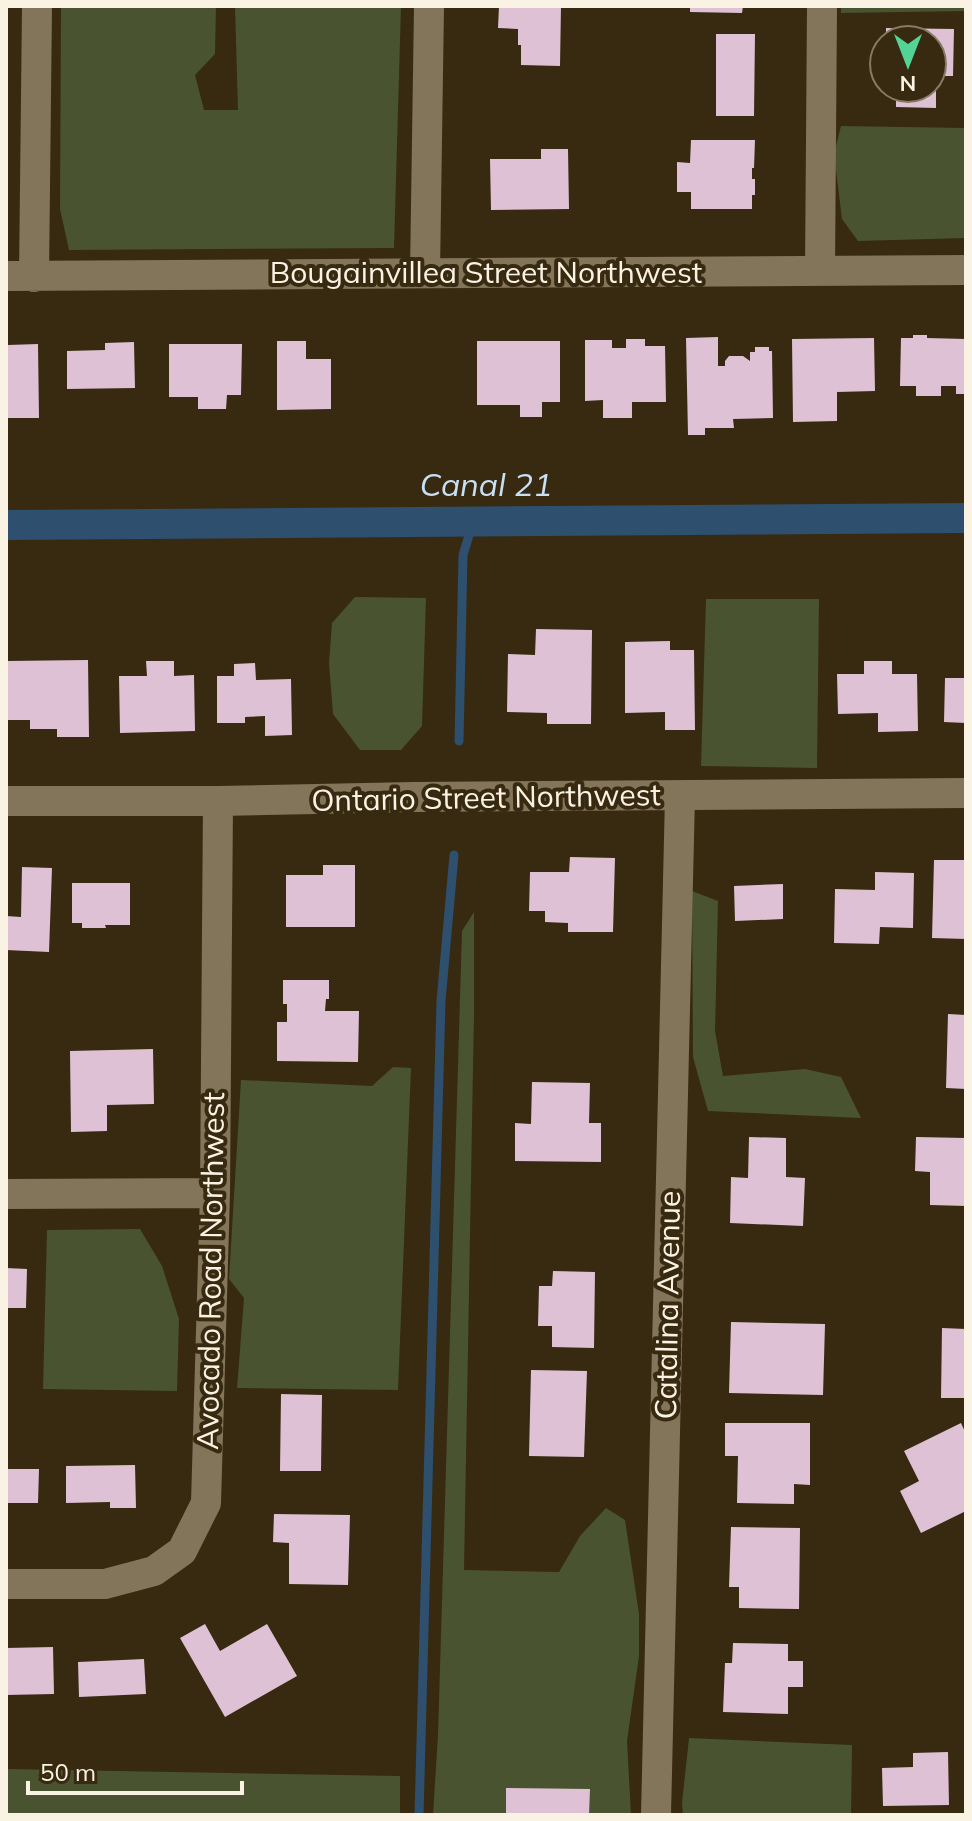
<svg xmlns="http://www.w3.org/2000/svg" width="972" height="1821" font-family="Mulish,sans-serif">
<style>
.green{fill:#49532f}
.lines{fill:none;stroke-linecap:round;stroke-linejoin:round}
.stream{stroke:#2e4f6e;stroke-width:9}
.canal{stroke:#2e4f6e;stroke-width:30}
.building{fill:#dfc1d5}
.minor{stroke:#83755a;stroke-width:30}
.labels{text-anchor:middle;stroke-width:8;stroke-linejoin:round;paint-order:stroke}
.street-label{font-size:30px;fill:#faf2e3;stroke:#372a10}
.water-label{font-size:32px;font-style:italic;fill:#c9dff4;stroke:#372a10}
</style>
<rect width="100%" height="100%" fill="#372a10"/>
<path class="green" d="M61,6H216L215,54L195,75L204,110H238L235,6H401L394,248L69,250L60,209Z
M841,6H966V11L841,13Z
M841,126L966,128V238L858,241L842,219L834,154Z
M355,597L426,598L422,726L401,750H360L333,714L329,663L332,623Z
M706,599H819L817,768L701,766Z
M692,891L718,901L715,1031L723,1076L805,1069L841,1077L861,1118L708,1111L693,1057Z
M474,912V1013L464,1570L559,1572L580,1536L606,1508L625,1520L639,1614V1656L627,1741L631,1815H433L438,1735L462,931Z
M393,1067L411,1068L398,1390L237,1388L244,1298L229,1279L241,1080L372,1086Z
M140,1229L162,1266L179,1319L177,1391L43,1389L47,1230Z
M689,1738L852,1745L851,1815H683L682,1803Z
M6,1769L400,1776V1815H6Z"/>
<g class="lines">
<path class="stream" d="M459,741L463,555L473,522
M419,1815L441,1001L454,855"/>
<path class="canal" d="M6,525L966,518"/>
</g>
<path class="building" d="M499,6H561L560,66L521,65V45H518V29L498,28Z
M690,6H743L742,13L690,12Z
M886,28L954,29L953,76H936V108L896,107V88H932V40H886Z
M716,34H755L754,116H716Z
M691,140H755L754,168H752V179H755V195H752V209H691V192H677V162L690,163Z
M541,149H568L569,209L491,210L490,159H541Z
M913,335H927V338L966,339V394H956V386H941V396H916V386H900L901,338H913Z
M718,337V366H725V361L729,356H743L750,361V352H755V347H769V351H772L773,418L733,419L734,428H705V435H688L686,338Z
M874,338L875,391L837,392V421L793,422L792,339Z
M626,339H645V346H665L666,402H632V418H603V400L585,401V340H612V348H626Z
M277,341H306V359H331V409L277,410Z
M477,341H560V402H542V417H520V405H477Z
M134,342L135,388L67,389V351L105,350V343Z
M38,344L39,418H6V358H8V345Z
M169,344H242L241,395H227L226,409H198V397H169Z
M536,629L592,630L591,724H547V713L507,712L508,654L535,655Z
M670,641V650H694L695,730H665V712L625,713V642Z
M88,660L89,737H57V729H30V720H8L7,661Z
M146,661H174V676L194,675L195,731L120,733L119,676H147Z
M864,661H892V674H917L918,731L878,732V713L838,714L837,674H864Z
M255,663L256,680L291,679L292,735L265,736V716L245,717V723H217V676H234V664Z
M945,678H966V723L944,722Z
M570,857L615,858L613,932H568V923L545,922V911H529L530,872H569Z
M934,860H966V939L932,938Z
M323,865H355V927H286V875H323Z
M22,867L52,868L49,952L6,950V916L21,917Z
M875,872L914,873L913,928L880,927L879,944L834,943L835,889L875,890Z
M72,883H130V925H105L106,928H82V923H72Z
M783,884V919L735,921L734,886Z
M283,980H329V999H326L325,1011H359L358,1062L277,1061V1022H287V1004H283Z
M948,1014L966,1015V1089L946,1088Z
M153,1049L154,1104L107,1105V1131L71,1132L70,1051Z
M532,1082L590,1083L589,1123H601V1162L515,1161V1123L531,1124Z
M749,1137L786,1138V1177L805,1178L803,1226L730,1223L731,1177L748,1178Z
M916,1137L966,1138V1206L930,1205V1172L915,1171Z
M6,1268L27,1269L26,1308H6Z
M553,1271L595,1272L594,1348L552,1347V1326H538L539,1286H552Z
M731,1322L825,1324L823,1395L729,1393Z
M942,1328L966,1329V1398H941Z
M531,1370L587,1371L584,1457L529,1456Z
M281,1394L322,1395L321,1471H280Z
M725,1423H810V1485L794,1484V1504L737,1503L738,1456H725Z
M961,1423L966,1434V1511L921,1533L900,1491L919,1481L904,1451Z
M135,1465L136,1508H110V1502L66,1503V1466Z
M6,1469H39L38,1503H6Z
M274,1514L350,1515L348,1585L289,1584V1543L273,1542Z
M731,1527L800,1528L799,1609L739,1608V1587H729Z
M205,1624L220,1651L267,1624L297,1676L225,1717L180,1638Z
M733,1643L788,1644V1661H803V1687H788V1714L723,1712L725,1663H732Z
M53,1647L54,1694L6,1695V1648Z
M144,1659L146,1694L79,1697L78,1662Z
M948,1752L949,1805L883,1806L882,1768L913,1767V1753Z
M506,1788L590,1789L589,1815H506Z"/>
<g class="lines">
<path class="minor" d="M820,271L822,6
M425,273L429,6
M6,276L966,270
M34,277L37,6
M6,801H218L414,797L966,793
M6,1194L215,1193
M6,1584H105L154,1571L182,1551L206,1503L215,1193L218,801
M656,1815L680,796"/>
</g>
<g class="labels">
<g class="street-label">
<text x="486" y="283">Bougainvillea Street Northwest</text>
<text transform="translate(486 798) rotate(-1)" y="10">Ontario Street Northwest</text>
<text transform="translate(211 1271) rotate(-89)" y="10">Avocado Road Northwest</text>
<text transform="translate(668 1305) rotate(-89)" y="10">Catalina Avenue</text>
</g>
<g class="water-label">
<text x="486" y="496">Canal 21</text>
</g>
</g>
<rect width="972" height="1821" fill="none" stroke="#faf2e3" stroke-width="16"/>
<g transform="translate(908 64) rotate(180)"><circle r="38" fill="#372a10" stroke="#857a64" stroke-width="2"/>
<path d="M0-6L14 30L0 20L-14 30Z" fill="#54d396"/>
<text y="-12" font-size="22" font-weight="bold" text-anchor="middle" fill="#faf2e3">N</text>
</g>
<path d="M28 1781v12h214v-12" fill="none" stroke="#faf2e3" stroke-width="4"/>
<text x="40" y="1781" font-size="24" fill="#faf2e3" stroke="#372a10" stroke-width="6" paint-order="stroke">50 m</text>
</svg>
